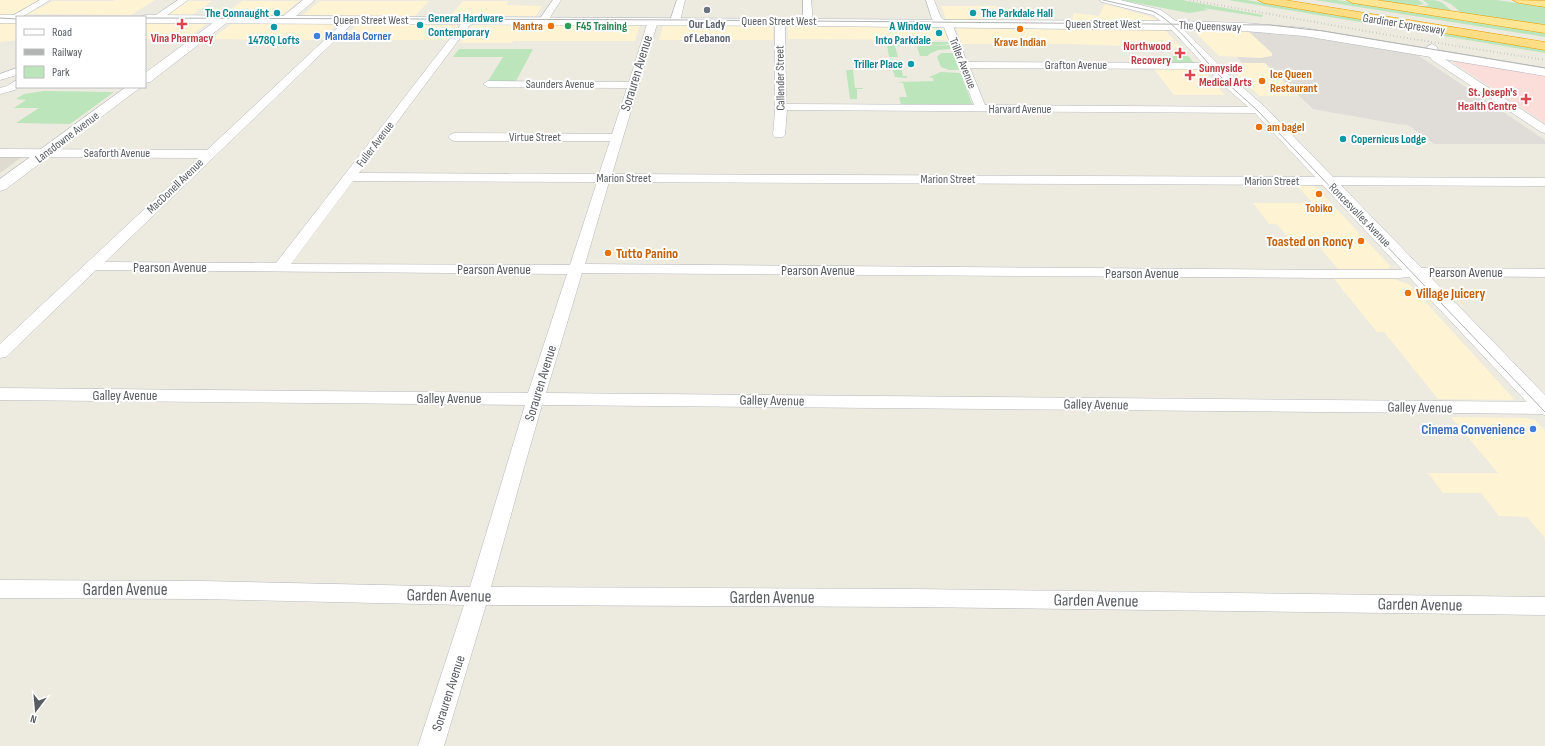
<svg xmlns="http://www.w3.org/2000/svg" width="1545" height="746" font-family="'Sofia Sans Condensed',sans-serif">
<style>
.commercial{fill:#fef3d3}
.industrial{fill:#e0ddd8}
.education{fill:#dfdbd1}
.medical{fill:#fbddda}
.green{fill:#bce5bb}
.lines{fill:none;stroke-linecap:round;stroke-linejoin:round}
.minor-casing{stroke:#b6b9be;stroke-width:1}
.tertiary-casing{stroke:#b6b9be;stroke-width:1}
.secondary-casing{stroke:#b6bac0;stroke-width:1}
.trunk-casing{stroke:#ed9d00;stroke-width:1}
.motorway-casing{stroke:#ed9d00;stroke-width:1}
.minor{fill:#fff;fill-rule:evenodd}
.tertiary{fill:#fff;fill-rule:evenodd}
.secondary{fill:#fff;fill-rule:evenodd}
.trunk{fill:#ffe694;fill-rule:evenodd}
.motorway{fill:#ffdd85;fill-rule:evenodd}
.tram{stroke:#b2b3b3;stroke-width:1}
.rail{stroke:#b2b3b3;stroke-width:2;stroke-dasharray:0.5 3;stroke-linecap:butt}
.worship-dot{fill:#6b7280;stroke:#fff;stroke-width:1.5}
.culture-dot{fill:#0f9aa8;stroke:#fff;stroke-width:1.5}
.health-dot{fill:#e0444e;stroke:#fff;stroke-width:1.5}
.food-dot{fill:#e8710a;stroke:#fff;stroke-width:1.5}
.leisure-dot{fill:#2e9e5b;stroke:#fff;stroke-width:1.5}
.shop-dot{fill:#3f7fe0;stroke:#fff;stroke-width:1.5}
.labels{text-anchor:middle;stroke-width:4;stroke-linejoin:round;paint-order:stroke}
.far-culture-label{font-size:12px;font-weight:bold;fill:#0d838f;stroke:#fff;text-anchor:end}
.far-street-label{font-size:12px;fill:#595d62;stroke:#fff}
.far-worship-label{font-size:12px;font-weight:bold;fill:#5b616d;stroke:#fff}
.far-food-label{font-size:12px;font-weight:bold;fill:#c56008;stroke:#fff}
.far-leisure-label{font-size:12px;font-weight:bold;fill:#27864d;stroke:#fff;text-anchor:start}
.far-shop-label{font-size:12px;font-weight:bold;fill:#366cbe;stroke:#fff;text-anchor:start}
.far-health-label{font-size:12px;font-weight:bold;fill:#be3a42;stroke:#fff;text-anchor:end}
.street-label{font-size:14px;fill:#595d62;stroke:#fff}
.food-label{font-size:14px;font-weight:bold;fill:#c56008;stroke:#fff;text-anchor:start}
.shop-label{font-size:14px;font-weight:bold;fill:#366cbe;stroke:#fff;text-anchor:end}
.near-street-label{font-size:17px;fill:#595d62;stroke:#fff}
</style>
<rect width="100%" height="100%" fill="#edeae0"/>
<path class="commercial" d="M0,0H41L13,14L8,15H0Z
M115,0H155L131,15L28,14L53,1H113Z
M188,1H212L192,15H168Z
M242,1H299L282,15H223Z
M320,1H429L415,16L303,15Z
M463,1H509L506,5L542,6L536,16H450Z
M1105,4L1151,17L1156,20H1072L1074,13L1099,16Z
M941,6H996L1002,19H946Z
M0,23H17V40L0,42Z
M145,23H208L186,39H145Z
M233,23L334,24L336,25L320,40L211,39Z
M358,24H454L458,25L447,40H340Z
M473,25H640L635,41H513L512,43H460Z
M665,25L768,26L773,27V40H659L663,26Z
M792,26L944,28L948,40L788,39V28Z
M956,27L1165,30L1182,48L1069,44H962Z
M1197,30H1247L1272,53V56L1260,58L1219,56L1195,32Z
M1226,63H1265L1299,96H1259Z
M1153,68L1201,69L1225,95H1174Z
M1296,185L1315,186L1391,267L1388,269H1338L1315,242H1292L1277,224H1269L1253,203H1313Z
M1334,279H1394L1410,285L1514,399L1511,400L1438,399L1384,332H1377Z
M1451,417L1525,418L1535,420L1545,431V538L1527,517L1499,516L1481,493H1443L1428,473H1498Z"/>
<path class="industrial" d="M1247,30L1307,35L1416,54L1545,140V144H1434L1408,125L1397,124L1313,109L1265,63H1242L1237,57L1260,58L1272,56V53Z"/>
<path class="education" d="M0,156L22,157L0,173Z"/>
<path class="medical" d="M1449,60L1545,74V123L1451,61Z"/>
<path class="green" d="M1121,0H1182L1263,15L1262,17L1203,8L1208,10L1189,13Z
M1228,0H1246L1545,50V53Z
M1315,0H1337L1545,32V37Z
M1379,0H1418L1424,4L1414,6Z
M1423,0C1442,0 1440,1 1453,12L1418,7L1429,5Z
M1442,0H1496L1545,7V26L1461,13L1451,4Z
M891,42H906L907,46H895L898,57H889L887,44H891Z
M909,42H949L950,44L930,46L950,45L952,49L938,50L929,54L928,56H920L917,47L920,46H910Z
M459,49H533L516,81H488L503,57H453Z
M941,53H953L960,70H949L941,67L937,57Z
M1147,56H1188L1195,64L1153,63Z
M890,60H899L903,76H907V78L895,77Z
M846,70H853L855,88H863V89H857V99H850Z
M941,72L961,73L972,104H901L899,97H907L903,83L897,82L934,81L933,78L929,77Z
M44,91L114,92L70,124L16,123L39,108H14L26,100L16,99L24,94Z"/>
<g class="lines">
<g class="minor-casing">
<path id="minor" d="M40,0H50L22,17H17V20L12,22L7,19Z
M178,0H188L159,21H153L151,19L153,17Z
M553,0H561L547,22H541L539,20Z
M677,0H685L680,21L675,24L670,21Z
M803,0H811L813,22L811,24H805L803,22Z
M926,0H934L941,18L953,26L967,62L1212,63L1217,66L1212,69L970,68L985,105L1260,107L1266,110L1260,113L787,110L785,135L783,137H775L773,135L775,112V21L780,18L785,21L786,104L974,105L944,27L932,19Z
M351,17L354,18L356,20L354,22L105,262L276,263L466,18H472L474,20L472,22L359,173L599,174L610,141H454L450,139L448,137L450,135L454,133L612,134L627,88L488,87L483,84L488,81L629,82L648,21L653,18L658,21L612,174L1545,178V186L609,182L585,264L1328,270H1399L1417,268L1545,269V277L1417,276L1399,278H1328L582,273L546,393L1545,402V414L542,405L525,464L491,587L912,589L1545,597V615L912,607L486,605L444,746H418L464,605L202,599L0,598V580L202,581L470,587L525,405L0,400V388L528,393L567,274L96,270L6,357L0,358V344L199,158L0,157V149L207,150L348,18ZM353,181L597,182L570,265L291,264Z
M1432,44L1437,47L1440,56L1545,125V133L1541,132L1432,60L1428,53L1427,47Z
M17,68V75L0,80V74Z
M17,80V87H19L15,90L0,94V88L7,86Z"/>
</g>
<g class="tertiary-casing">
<path id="tertiary" d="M303,0H315L290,21H282L280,19L282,17Z
M225,16L231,19L229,21L150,82L145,83V73L221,17Z
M1173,22L1177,23L1232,78L1265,107L1545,395V415L1537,413L1255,113L1222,84L1169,27L1167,25L1169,23Z
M126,87H141L6,189L0,191V179Z"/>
</g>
<g class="secondary-casing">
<path id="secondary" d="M1100,0H1120L1161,10L1176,21L1244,23L1304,28L1545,68V76L1304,36L1244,31L815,26L145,23V17H140L145,15L1161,21L1153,15L1102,2Z
M0,15H17L22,17H17V23H0Z"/>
</g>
<g class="trunk-casing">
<path id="trunk" d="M1347,0H1376L1545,25V33L1353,3Z
M1513,0L1545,1V7L1519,3Z"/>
</g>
<g class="motorway-casing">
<path id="motorway" d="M1258,0H1285L1545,42V50L1264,3Z"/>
</g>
<use href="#minor" class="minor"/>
<use href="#tertiary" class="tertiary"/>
<use href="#secondary" class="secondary"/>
<use href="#trunk" class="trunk"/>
<use href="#motorway" class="motorway"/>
<path class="tram" d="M1103,0L1152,11C1175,21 1202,58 1221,77C1232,88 1245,99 1257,110L1545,412
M0,18L17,19
M145,18L690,20L1270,25L1323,31L1545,68"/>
<path class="rail" d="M1190,0L1388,35L1545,60"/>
</g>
<circle class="worship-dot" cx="707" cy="10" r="4"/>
<g class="culture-dot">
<circle cx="277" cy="13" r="4"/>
<circle cx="973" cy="13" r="4"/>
<circle cx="420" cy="25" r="4"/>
<circle cx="274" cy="27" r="4"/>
<circle cx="939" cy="33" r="4"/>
<circle cx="911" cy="64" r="4"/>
<circle cx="1343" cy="139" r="4"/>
</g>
<g class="health-dot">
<path d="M180 18h4v4h4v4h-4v4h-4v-4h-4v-4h4z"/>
<path d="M1178 47h4v4h4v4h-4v4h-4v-4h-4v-4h4z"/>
<path d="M1188 69h4v4h4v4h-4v4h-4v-4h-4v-4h4z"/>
<path d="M1524 93h4v4h4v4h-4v4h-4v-4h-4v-4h4z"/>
</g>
<g class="food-dot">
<circle cx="551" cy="26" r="4"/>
<circle cx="1020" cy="29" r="4"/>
<circle cx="1262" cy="81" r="4"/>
<circle cx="1259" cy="127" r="4"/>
<circle cx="1319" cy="194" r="4"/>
<circle cx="1361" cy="241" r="4"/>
<circle cx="608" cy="253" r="4"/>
<circle cx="1408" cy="293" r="4"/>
</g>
<circle class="leisure-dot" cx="568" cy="26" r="4"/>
<g class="shop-dot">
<circle cx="317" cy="36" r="4"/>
<circle cx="1533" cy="429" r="4"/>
</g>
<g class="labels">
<g class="far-culture-label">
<text x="269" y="17">The Connaught</text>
<text x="981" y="17" text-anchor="start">The Parkdale Hall</text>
<text x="428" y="22" text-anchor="start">General Hardware<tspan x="428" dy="14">Contemporary</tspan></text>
<text x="931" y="30">A Window<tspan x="931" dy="14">Into Parkdale</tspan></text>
<text x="274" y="44" text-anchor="middle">1478Q Lofts</text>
<text x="903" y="68">Triller Place</text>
<text x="1351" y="143" text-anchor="start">Copernicus Lodge</text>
</g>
<g class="far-street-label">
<text x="371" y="24">Queen Street West</text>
<text x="779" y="25">Queen Street West</text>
<text x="1103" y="28">Queen Street West</text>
<text transform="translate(1404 24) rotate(9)" y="4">Gardiner Expressway</text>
<text transform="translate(1210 26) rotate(2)" y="4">The Queensway</text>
<text transform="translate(963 63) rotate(68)" y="4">Triller Avenue</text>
<text x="1076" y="69">Grafton Avenue</text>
<text transform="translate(780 78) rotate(-91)" y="4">Callender Street</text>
<text x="560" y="88">Saunders Avenue</text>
<text x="1020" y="113">Harvard Avenue</text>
<text transform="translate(67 137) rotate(-37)" y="4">Lansdowne Avenue</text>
<text x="535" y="141">Virtue Street</text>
<text transform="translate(375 144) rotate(-53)" y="4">Fuller Avenue</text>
<text x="117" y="157">Seaforth Avenue</text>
<text x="624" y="182">Marion Street</text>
<text x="948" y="183">Marion Street</text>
<text x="1272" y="185">Marion Street</text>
<text transform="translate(175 186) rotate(-44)" y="4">MacDonell Avenue</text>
<text transform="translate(1360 215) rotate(46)" y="4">Roncesvalles Avenue</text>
</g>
<g class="far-worship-label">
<text x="707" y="28">Our Lady<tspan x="707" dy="14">of Lebanon</tspan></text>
</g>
<g class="far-food-label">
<text x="543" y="30" text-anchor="end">Mantra</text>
<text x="1020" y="46">Krave Indian</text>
<text x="1270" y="78" text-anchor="start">Ice Queen<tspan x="1270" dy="14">Restaurant</tspan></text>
<text x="1267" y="131" text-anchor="start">am bagel</text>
<text x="1319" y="212">Tobiko</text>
</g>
<g class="far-leisure-label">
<text x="576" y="30">F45 Training</text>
</g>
<g class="far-shop-label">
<text x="325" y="40">Mandala Corner</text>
</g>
<g class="far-health-label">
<text x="182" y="42" text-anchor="middle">Vina Pharmacy</text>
<text x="1171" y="50">Northwood<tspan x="1171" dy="14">Recovery</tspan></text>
<text x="1199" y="72" text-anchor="start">Sunnyside<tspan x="1199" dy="14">Medical Arts</tspan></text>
<text x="1517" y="96">St. Joseph's<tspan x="1517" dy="14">Health Centre</tspan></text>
</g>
<g class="street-label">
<text transform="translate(636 73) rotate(-73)" y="5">Sorauren Avenue</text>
<text x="170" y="272">Pearson Avenue</text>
<text x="494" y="274">Pearson Avenue</text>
<text x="818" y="275">Pearson Avenue</text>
<text x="1466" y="277">Pearson Avenue</text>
<text x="1142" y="278">Pearson Avenue</text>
<text transform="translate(540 383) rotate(-73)" y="5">Sorauren Avenue</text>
<text x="125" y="400">Galley Avenue</text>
<text x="449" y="403">Galley Avenue</text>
<text transform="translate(772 400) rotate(1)" y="5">Galley Avenue</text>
<text transform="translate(1096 404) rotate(1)" y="5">Galley Avenue</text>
<text transform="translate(1420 407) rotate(1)" y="5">Galley Avenue</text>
<text transform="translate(448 693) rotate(-72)" y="5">Sorauren Avenue</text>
</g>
<g class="food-label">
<text x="1353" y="246" text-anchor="end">Toasted on Roncy</text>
<text x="616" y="258">Tutto Panino</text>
<text x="1416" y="298">Village Juicery</text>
</g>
<g class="shop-label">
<text x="1525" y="434">Cinema Convenience</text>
</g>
<g class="near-street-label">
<text x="125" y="595">Garden Avenue</text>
<text transform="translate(449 595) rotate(1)" y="6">Garden Avenue</text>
<text x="772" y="603">Garden Avenue</text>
<text transform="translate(1096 600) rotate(1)" y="6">Garden Avenue</text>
<text transform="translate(1420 604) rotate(1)" y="6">Garden Avenue</text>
</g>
</g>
<rect x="16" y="16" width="130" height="72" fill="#ffffff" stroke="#bdbec0"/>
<rect x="24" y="29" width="20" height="6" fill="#ffffff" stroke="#bdbec0"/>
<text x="52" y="36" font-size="12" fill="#595d62">Road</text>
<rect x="24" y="49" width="20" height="6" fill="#b2b3b3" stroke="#bdbec0"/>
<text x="52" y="56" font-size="12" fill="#595d62">Railway</text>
<rect x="24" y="66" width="20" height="12" fill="#bce5bb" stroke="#bdbec0"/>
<text x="52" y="76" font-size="12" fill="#595d62">Park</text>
<g transform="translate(36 710) rotate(196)" stroke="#ffffff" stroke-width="3" paint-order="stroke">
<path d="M0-3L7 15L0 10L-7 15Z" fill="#595d62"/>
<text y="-6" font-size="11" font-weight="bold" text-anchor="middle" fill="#595d62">N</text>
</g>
</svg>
